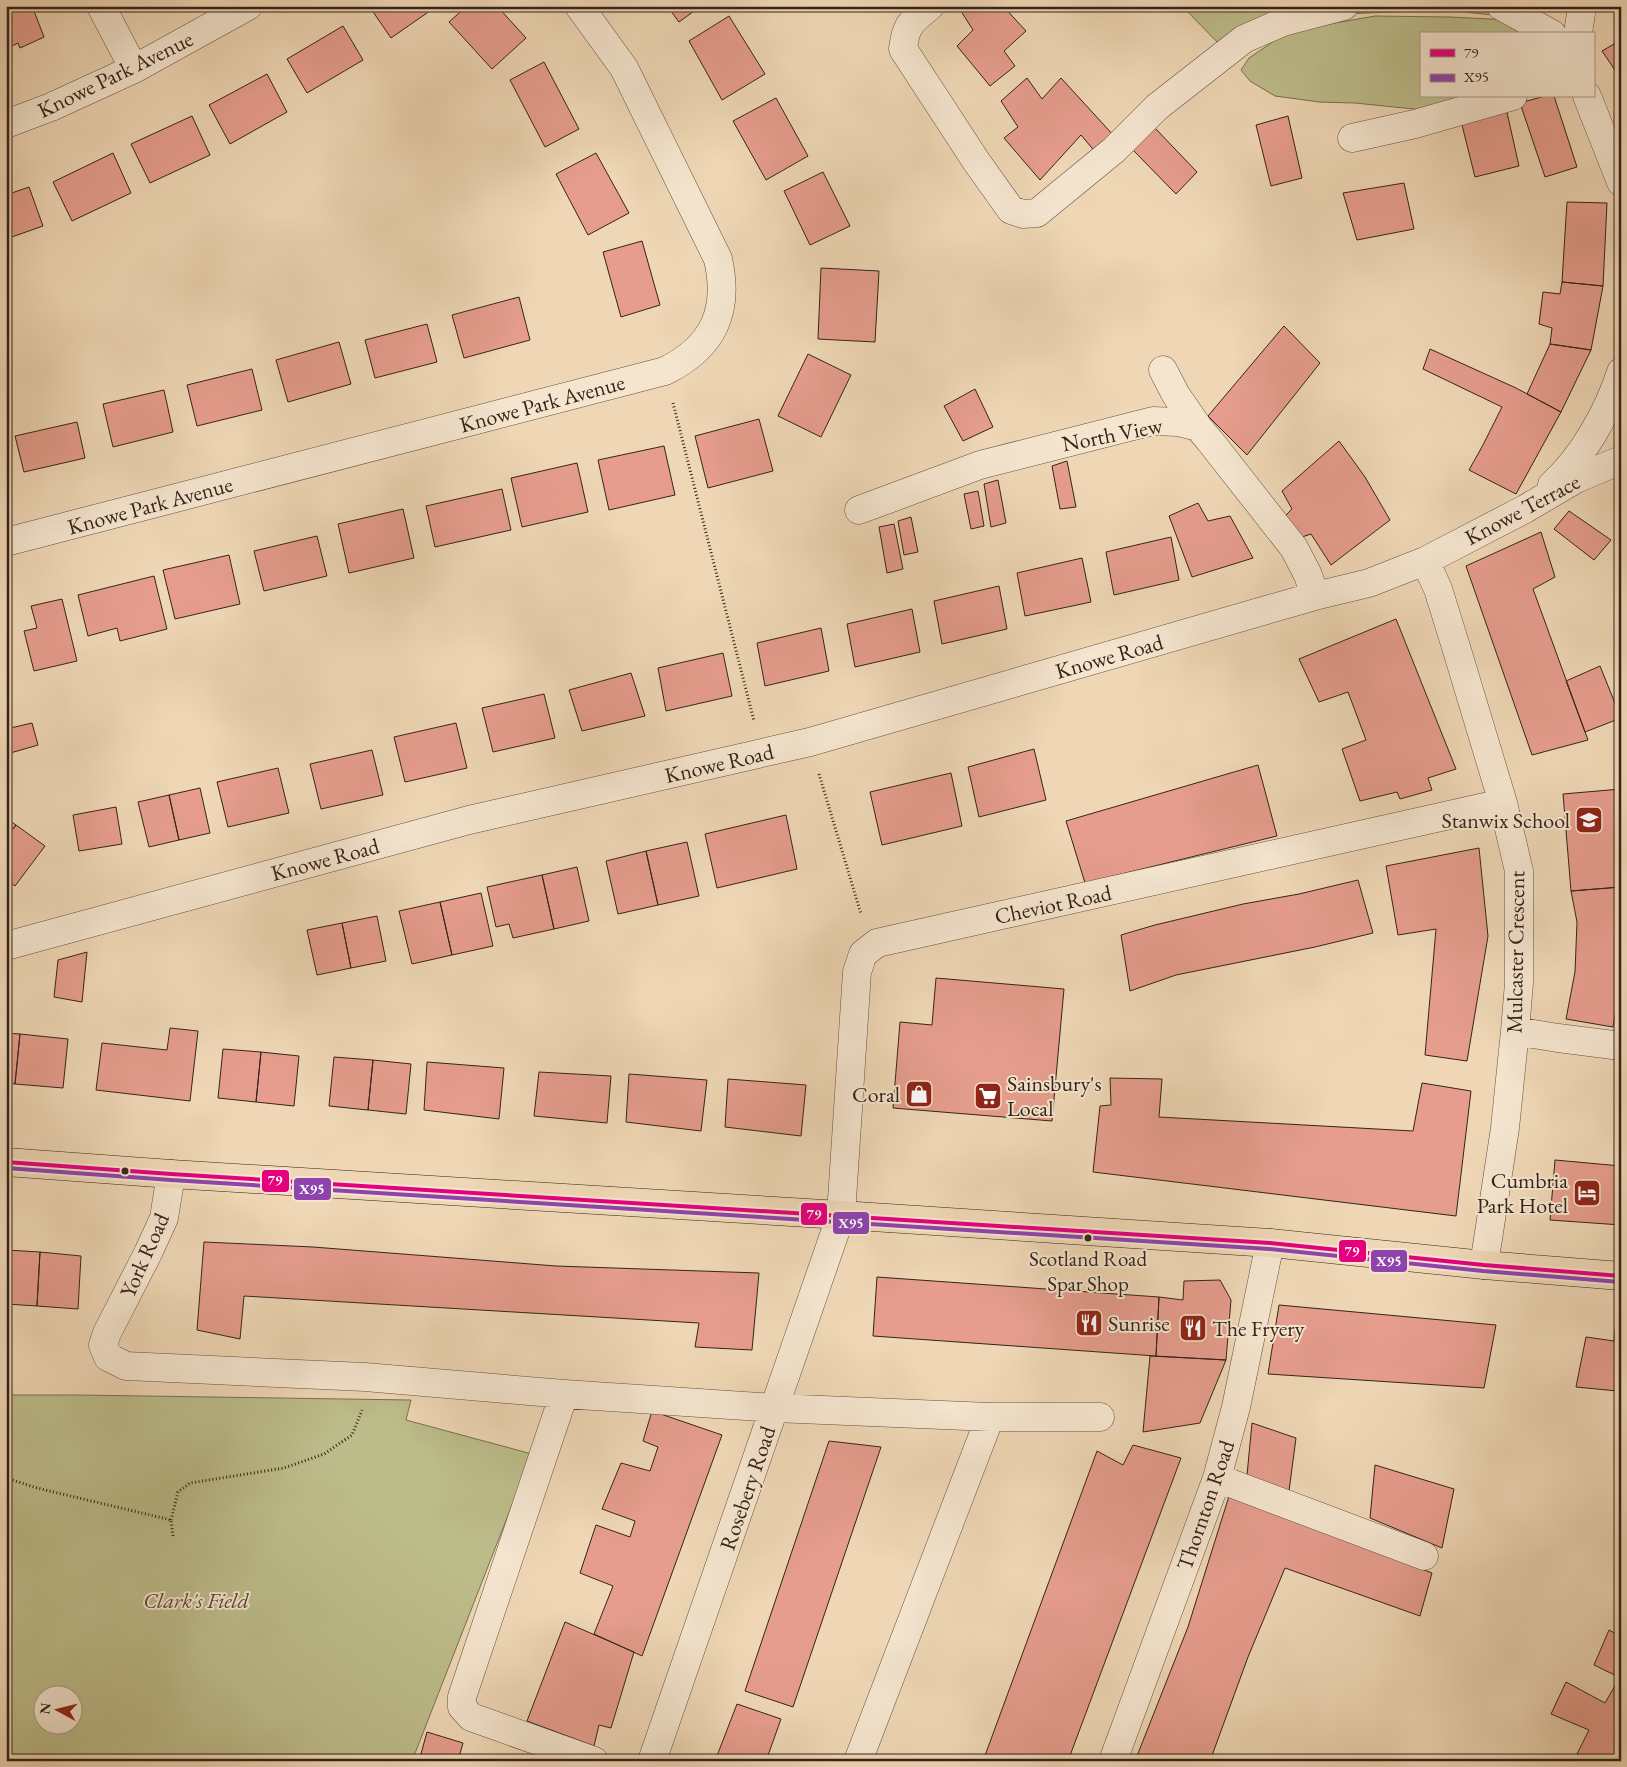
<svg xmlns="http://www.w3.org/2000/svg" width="1627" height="1767" font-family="'EB Garamond',serif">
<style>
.green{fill:#bdbd8b;stroke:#787052;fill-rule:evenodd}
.building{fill:#e69d8d;stroke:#34231a}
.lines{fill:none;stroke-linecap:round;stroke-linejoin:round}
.minor-casing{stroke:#635041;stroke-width:29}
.major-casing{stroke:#34231a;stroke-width:29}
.path{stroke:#34231a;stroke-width:3;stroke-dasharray:1 2.5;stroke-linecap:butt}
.minor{stroke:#f5e5cf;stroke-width:28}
.major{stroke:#efd7b5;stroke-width:28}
.bus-1-casing{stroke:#f5e5cf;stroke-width:8}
.bus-2-casing{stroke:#f5e5cf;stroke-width:8}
.bus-1{stroke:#e5007d;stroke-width:4}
.bus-2{stroke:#8e44ad;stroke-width:4}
.bus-dot{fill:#34231a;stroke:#f5e5cf;stroke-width:2}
.labels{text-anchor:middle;stroke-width:4;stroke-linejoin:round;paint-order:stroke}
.bus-label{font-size:21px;fill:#34231a;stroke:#f5e5cf}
.street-label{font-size:22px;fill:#34231a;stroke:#f5e5cf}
.poi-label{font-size:22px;fill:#34231a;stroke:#f5e5cf;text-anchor:end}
.park-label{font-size:22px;font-style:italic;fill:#564a36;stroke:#f5e5cf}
.line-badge{stroke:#f5e5cf;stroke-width:2}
.badge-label{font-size:14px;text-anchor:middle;font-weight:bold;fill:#fff}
</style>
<rect width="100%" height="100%" fill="#efd7b5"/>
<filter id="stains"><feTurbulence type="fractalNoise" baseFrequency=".004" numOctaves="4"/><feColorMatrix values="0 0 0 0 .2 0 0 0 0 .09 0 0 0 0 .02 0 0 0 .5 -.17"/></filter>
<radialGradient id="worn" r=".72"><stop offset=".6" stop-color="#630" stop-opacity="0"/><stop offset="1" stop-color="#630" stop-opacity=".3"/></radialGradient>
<path class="green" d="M1182,6H1559L1539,13L1492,15L1446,10L1342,14L1221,46Z
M1375,16L1450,17L1510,20L1518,34H1421V96H1484L1424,110L1355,103L1319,102L1275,96L1250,81L1241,70L1249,58L1289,31Z
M6,1395H77L411,1400L406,1420L532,1454L412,1761H6ZM42,1694H72V1724H42Z"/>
<path class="building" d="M6,6H32L44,37L20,48L18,43L10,47L6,38Z
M369,6H437L391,38Z
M467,6H497L526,38L492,69L449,22Z
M667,6H701L679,22Z
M961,6H1003L1026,31L1004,51L1015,66L990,86L957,46L973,30L959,8Z
M729,16L765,74L722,100L689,41Z
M343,26L363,60L307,93L287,59Z
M1621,40V79L1602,51Z
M544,62L579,129L545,147L510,80Z
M267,74L287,112L230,144L209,105Z
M1027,78L1042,99L1061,78L1115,137L1097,154L1081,135L1040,180L1004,138L1018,127L1001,101Z
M1545,96H1554L1577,167L1545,177L1520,103Z
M776,98L808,156L766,180L733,121Z
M1506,108L1519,166L1475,177L1461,121Z
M192,116L210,155L150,183L131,144Z
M1288,116L1302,178L1271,186L1256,125Z
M1154,127L1197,172L1176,194L1133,150Z
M113,153L131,193L72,221L53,182Z
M596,153L629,213L588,235L556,174Z
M823,172L850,226L810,245L784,191Z
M1404,183L1414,229L1357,240L1343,193Z
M29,187L43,226L6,239V195Z
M1567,202L1607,203L1603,286L1562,282Z
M642,241L660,305L621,317L603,252Z
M821,268L879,271L875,342L818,339Z
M1562,282L1603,286L1591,350L1550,344L1552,328L1539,324L1543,292L1560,294Z
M519,297L530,340L464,358L452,315Z
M427,324L437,362L375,378L365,340Z
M1284,326L1320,363L1247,455L1208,416Z
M339,342L351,384L288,402L276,360Z
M1550,344L1591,350L1561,412L1527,394Z
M1430,349L1516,388L1561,412L1516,494L1469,470L1483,445L1502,407L1423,369Z
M808,354L851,375L821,437L778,416Z
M252,369L262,410L197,426L187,385Z
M975,389L993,427L963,441L944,406Z
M164,390L173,432L113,447L103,404Z
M759,419L773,471L708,488L695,436Z
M77,422L85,458L24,472L15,436Z
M1339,441L1365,477L1390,520L1331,565L1311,534L1296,539L1282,519L1292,509L1282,491Z
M664,446L675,495L609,510L598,460Z
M1067,461L1076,507L1060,509L1052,466Z
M577,463L588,512L522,527L511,478Z
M998,480L1006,523L991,527L984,484Z
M502,489L511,530L435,547L426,506Z
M978,491L984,526L971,529L964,494Z
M1198,503L1208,521L1230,516L1253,558L1192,577L1169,516Z
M403,509L414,558L349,573L338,524Z
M1569,511L1611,540L1594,560L1554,529Z
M911,517L918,552L904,555L898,521Z
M894,524L903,569L887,573L879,527Z
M1541,532L1555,577L1533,589L1588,740L1532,755L1466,566Z
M317,536L327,576L264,591L254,551Z
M1171,537L1179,580L1114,595L1106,552Z
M229,555L240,604L175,619L163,570Z
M1082,558L1091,602L1025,616L1017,573Z
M154,576L167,629L120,641L117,628L88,636L78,595Z
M999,586L1007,629L942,644L934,601Z
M62,599L77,661L34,671L24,631L37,628L31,606Z
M912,609L920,652L855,667L847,624Z
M1396,619L1456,769L1428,778L1432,790L1400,799L1397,792L1360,801L1342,749L1366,740L1348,692L1319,702L1299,659Z
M821,628L829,671L765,686L757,643Z
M723,653L732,696L666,711L658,668Z
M1600,666L1621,718L1585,732L1566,681Z
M631,673L645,716L582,731L569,690Z
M544,694L555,738L493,752L482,708Z
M32,723L38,745L7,754L9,767L6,768V729Z
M456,723L467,768L405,782L394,737Z
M1034,749L1046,800L979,817L968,767Z
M372,750L383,795L321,809L310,764Z
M1258,765L1277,836L1085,883L1066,821Z
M278,768L289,813L228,827L217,782Z
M951,773L962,826L882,845L870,792Z
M200,788L210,833L179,840L169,795Z
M1621,789V887L1571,891L1563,794Z
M169,795L179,840L149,847L138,802Z
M116,807L122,844L79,851L73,815Z
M786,815L797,869L717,888L705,834Z
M6,818L16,825L6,838Z
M16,825L45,846L15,886L6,879V838Z
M687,842L699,896L658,905L646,851Z
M1479,848L1488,936L1467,1061L1425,1055L1436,929L1398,935L1386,866Z
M646,851L658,905L618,914L606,861Z
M577,867L589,921L554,929L542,875Z
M542,875L554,929L513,938L509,924L496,927L487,887Z
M1358,880L1373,933L1315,947L1176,975L1130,991L1121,935L1155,925L1243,904L1299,894Z
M1621,887V980L1613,1027L1566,1019L1575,972L1577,922L1571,891Z
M481,893L493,946L452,955L440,902Z
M440,902L452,955L412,964L399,911Z
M377,916L386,961L351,968L342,923Z
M342,923L351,968L317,975L307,930Z
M87,952L82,1002L54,997L58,960Z
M936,978L1064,989L1052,1121L893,1108L900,1022L932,1025Z
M170,1028L198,1031L190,1101L96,1090L102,1043L167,1050Z
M6,1033L20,1034L15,1084L6,1083Z
M20,1034L68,1039L63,1088L15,1084Z
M223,1049L261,1052L256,1102L218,1098Z
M261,1052L299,1056L294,1106L256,1102Z
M334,1057L373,1060L368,1110L329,1106Z
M373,1060L411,1064L406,1114L368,1110Z
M427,1062L504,1068L499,1119L424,1110Z
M539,1072L611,1076L607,1123L534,1116Z
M629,1074L707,1080L701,1131L626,1122Z
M1110,1078L1162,1079L1159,1117L1413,1131L1422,1083L1471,1091L1456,1216L1093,1172L1100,1106L1111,1105Z
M728,1079L806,1085L801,1136L725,1127Z
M1555,1160L1621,1166V1225L1550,1220Z
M204,1242L313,1247L556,1266L759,1273L752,1350L695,1347L699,1323L244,1296L240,1339L197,1330Z
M6,1250L40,1252L37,1306L6,1304Z
M40,1252L81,1256L78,1309L37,1306Z
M877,1277L1159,1297L1156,1356L873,1336Z
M1220,1280L1231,1300L1226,1360L1156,1356L1159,1297L1183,1300L1184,1281Z
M1279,1305L1496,1325L1484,1388L1268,1374Z
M1615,1329L1621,1330V1380L1619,1379L1617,1391L1576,1387L1586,1337L1614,1341Z
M1150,1356L1226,1360L1200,1423L1143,1432Z
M652,1411L722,1435L642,1656L594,1634L613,1586L580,1573L596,1525L630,1537L635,1521L602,1509L621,1463L650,1471L658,1447L643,1441Z
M1252,1423L1296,1438L1289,1491L1247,1475Z
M829,1441L881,1447L793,1707L745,1691Z
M1133,1445L1181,1458L1068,1761H983L1097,1451L1123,1465Z
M1375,1465L1454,1489L1442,1548L1370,1518Z
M1230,1493L1432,1573L1420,1616L1285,1568L1248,1657L1210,1761H1135L1188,1627Z
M565,1622L634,1652L611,1728L599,1725L594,1746L527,1721Z
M1609,1630L1621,1637V1678L1594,1665Z
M1566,1682L1605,1703L1616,1684L1621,1687V1761H1592L1577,1754L1589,1730L1551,1714Z
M737,1704L781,1719L766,1761H715Z
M427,1732L463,1743L458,1761H419Z"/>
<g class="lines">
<g class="minor-casing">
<path id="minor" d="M101,6L134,69
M930,6C911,22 906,24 903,49L976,161L1011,210L1023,214L1037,213L1114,150L1157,107L1244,39L1283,22L1344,6
M1501,6L1552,34
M1578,34L1582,6
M1587,96L1621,182
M6,124L51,107L134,69L248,6
M1352,138L1415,124L1513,96
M1163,370L1176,395L1198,427
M1552,485C1583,457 1608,412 1621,372
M859,510L980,465L1153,421L1178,422L1198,427L1210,441L1294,548L1308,575L1315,596
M6,542L665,371C713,347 730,312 718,259L624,68L579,6
M1425,561L1438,589L1456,647L1503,803L1519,871V983L1515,1031L1505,1128L1484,1265
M6,946L469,820L810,742L1315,596L1369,583L1425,561L1525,509L1576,479L1621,460
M1515,1031L1558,1038L1621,1046
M171,1174L164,1218L148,1253L107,1333L103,1345L108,1357L126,1366L365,1377L564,1394L775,1408L990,1417H1100
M564,1394L462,1697V1707L471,1717L594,1761
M1217,1478L1424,1556
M652,1761L841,1215L857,972L863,954L877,943L1503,803
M858,1761L990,1417
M1113,1761L1217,1478L1236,1407L1270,1243"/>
</g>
<g class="major-casing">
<path id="major" d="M6,1162L171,1174L841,1215L1270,1243L1484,1265L1621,1276"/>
</g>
<path class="path" d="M673,403L754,721
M819,774L861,914
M6,1478L37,1488L171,1520L173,1536
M171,1520L178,1492L190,1483L284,1468L324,1454L352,1435L362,1410"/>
<use href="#minor" class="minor"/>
<use href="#major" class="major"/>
<g class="bus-1-casing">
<path id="bus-1" d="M6,1162L171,1174L1270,1243L1484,1265L1621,1276"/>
</g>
<g class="bus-2-casing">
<path id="bus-2" d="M6,1168L171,1180L1269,1249L1483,1271L1620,1282"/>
</g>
<use href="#bus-1" class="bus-1"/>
<use href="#bus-2" class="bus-2"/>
</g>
<defs>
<g id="school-square" transform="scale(1.4375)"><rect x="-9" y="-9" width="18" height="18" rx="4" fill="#8f2418" stroke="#f5e5cf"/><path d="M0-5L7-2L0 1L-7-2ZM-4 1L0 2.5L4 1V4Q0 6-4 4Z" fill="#fff"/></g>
<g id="shop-square" transform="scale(1.4375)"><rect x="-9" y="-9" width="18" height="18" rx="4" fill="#8f2418" stroke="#f5e5cf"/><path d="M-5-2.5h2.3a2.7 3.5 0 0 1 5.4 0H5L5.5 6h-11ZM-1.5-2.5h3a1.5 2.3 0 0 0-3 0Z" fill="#fff"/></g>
<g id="supermarket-square" transform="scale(1.4375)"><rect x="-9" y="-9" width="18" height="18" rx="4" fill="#8f2418" stroke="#f5e5cf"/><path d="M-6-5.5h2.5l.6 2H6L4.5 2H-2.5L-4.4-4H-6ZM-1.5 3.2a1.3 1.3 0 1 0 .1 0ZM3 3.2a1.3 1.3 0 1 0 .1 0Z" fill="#fff"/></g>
<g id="hotel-square" transform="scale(1.4375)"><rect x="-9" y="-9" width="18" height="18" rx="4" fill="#8f2418" stroke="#f5e5cf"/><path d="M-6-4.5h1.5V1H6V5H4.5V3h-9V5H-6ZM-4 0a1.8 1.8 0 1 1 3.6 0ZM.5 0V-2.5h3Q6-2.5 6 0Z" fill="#fff"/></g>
<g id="restaurant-square" transform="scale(1.4375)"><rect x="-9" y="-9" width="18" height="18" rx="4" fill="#8f2418" stroke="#f5e5cf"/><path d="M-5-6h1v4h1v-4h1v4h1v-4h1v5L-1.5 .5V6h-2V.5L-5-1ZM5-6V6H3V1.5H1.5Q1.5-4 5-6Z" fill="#fff"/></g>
</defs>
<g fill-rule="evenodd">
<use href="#school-square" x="1589" y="820"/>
<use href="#shop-square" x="919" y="1094"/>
<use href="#supermarket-square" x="988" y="1096"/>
<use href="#hotel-square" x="1587" y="1193"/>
<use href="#restaurant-square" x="1089" y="1323"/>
<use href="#restaurant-square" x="1193" y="1328"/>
</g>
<g class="bus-dot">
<circle cx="125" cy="1171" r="4.5"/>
<circle cx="1088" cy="1238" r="4.5"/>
</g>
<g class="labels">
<g class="bus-label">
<text x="1088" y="1266">Scotland Road<tspan x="1088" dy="25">Spar Shop</tspan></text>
</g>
<g class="street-label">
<text transform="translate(115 74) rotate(-26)" y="8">Knowe Park Avenue</text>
<text transform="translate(542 403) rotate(-15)" y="8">Knowe Park Avenue</text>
<text transform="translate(1112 434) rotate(-11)" y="8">North View</text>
<text transform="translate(150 505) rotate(-15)" y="8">Knowe Park Avenue</text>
<text transform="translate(1522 509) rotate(-28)" y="8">Knowe Terrace</text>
<text transform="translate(1109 656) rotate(-16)" y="8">Knowe Road</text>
<text transform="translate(719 763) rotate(-13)" y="8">Knowe Road</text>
<text transform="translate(325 859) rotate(-15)" y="8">Knowe Road</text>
<text transform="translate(1053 904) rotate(-12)" y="8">Cheviot Road</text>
<text transform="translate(1515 952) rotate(-89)" y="8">Mulcaster Crescent</text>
<text transform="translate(144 1255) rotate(-66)" y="8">York Road</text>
<text transform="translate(747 1488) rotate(-71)" y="8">Rosebery Road</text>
<text transform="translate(1205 1505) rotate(-71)" y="8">Thornton Road</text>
</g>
<g class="poi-label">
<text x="1570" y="828">Stanwix School</text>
<text x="1007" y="1091" text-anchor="start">Sainsbury's<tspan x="1007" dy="25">Local</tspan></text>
<text x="900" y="1102">Coral</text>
<text x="1568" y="1188">Cumbria<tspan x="1568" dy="25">Park Hotel</tspan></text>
<text x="1108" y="1331" text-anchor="start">Sunrise</text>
<text x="1212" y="1336" text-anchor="start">The Fryery</text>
</g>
<g class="park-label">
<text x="196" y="1608">Clark's Field</text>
</g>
</g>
<g class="line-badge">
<rect x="261" y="1169" width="29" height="24" rx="5" fill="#e5007d"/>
<rect x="293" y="1177" width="39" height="24" rx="5" fill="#8e44ad"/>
<rect x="800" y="1202" width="28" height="24" rx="5" fill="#e5007d"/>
<rect x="832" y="1211" width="38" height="24" rx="5" fill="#8e44ad"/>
<rect x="1338" y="1239" width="29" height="24" rx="5" fill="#e5007d"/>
<rect x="1370" y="1249" width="38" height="24" rx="5" fill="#8e44ad"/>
</g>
<g class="badge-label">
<text x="275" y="1185">79</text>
<text x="312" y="1194">X95</text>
<text x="814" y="1219">79</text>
<text x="851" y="1228">X95</text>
<text x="1352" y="1256">79</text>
<text x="1389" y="1266">X95</text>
</g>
<rect width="1627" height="1767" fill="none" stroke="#efd7b5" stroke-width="25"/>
<rect x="8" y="8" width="1612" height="1752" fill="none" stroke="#34231a" stroke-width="2.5"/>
<rect x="12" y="12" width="1602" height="1742" fill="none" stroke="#34231a"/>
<rect x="1420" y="32" width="175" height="65" fill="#f5e5cf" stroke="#a89787"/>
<rect x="1430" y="49" width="25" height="8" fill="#e5007d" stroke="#a89787"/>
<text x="1464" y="58" font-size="15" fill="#34231a">79</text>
<rect x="1430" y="74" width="25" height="8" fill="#8e44ad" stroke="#a89787"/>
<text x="1464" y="82" font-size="15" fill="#34231a">X95</text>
<g transform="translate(58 1710) rotate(277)"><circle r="24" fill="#f5e5cf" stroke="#a89787"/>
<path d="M0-4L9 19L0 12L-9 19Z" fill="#8f2418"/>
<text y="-8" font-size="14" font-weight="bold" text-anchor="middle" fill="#34231a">N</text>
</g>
<rect width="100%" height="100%" filter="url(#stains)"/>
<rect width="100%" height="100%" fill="url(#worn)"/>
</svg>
